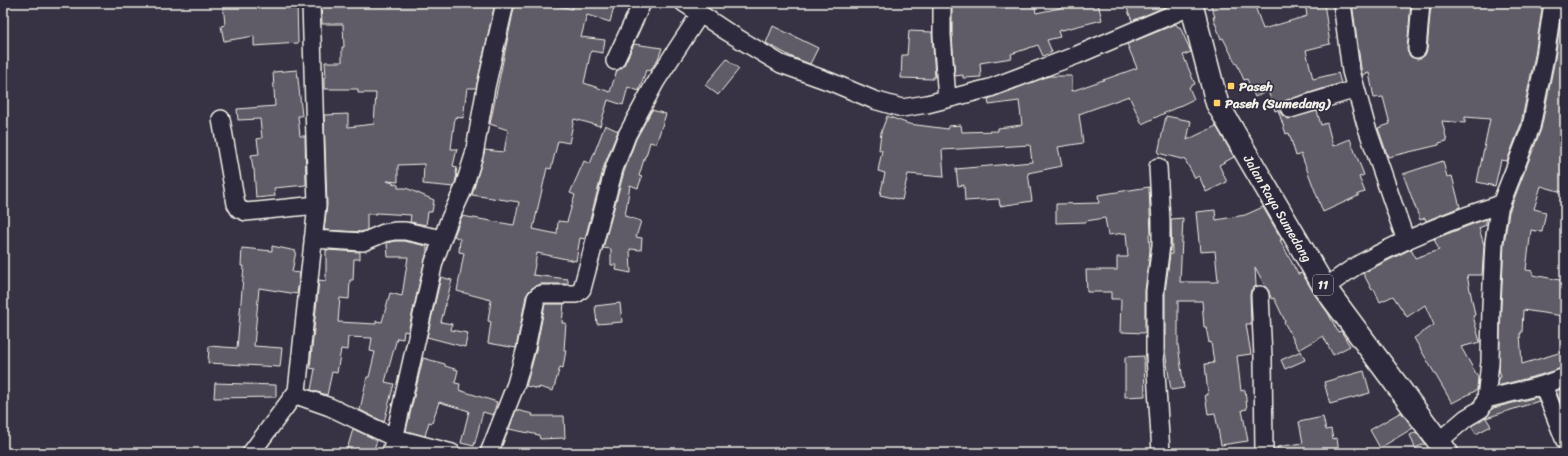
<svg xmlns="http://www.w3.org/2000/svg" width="1568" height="456" font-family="Sriracha,sans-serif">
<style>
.building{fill:#5f5c67;stroke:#f4f1e8}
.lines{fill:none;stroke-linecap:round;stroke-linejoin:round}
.minor-casing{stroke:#f4f1e8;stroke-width:20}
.highway-casing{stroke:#f4f1e8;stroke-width:25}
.minor{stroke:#2f2a3d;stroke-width:17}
.highway{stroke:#2f2a3d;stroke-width:22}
.poi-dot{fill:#ffd166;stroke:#2f2a3d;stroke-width:1.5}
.labels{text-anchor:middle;stroke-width:3;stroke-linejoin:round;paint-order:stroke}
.shield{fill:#2f2a3d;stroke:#b9b5b5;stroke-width:1}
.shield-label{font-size:12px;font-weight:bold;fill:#f4f1e8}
.poi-label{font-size:13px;font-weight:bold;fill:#f4f1e8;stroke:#2f2a3d;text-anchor:start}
.street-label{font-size:13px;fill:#f4f1e8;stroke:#2f2a3d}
</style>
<rect width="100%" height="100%" fill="#373244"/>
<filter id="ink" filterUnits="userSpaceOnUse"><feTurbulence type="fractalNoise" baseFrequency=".025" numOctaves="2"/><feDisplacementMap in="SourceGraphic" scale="8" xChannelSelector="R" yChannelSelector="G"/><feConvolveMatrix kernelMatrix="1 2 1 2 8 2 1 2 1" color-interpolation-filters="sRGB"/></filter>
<g filter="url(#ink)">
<path class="building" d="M223,3H297L298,43L254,46V36L224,41L221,26L225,25Z
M321,3H495L476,88H467L463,118L455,117L451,149H457L453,166L457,167L456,174H457L454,187L423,184L424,164L398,165V182L387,181L398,185V188H406L434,200L432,212H428L426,225L410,222L411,215L376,213V214H367V230L361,232L324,230L327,205L324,115L348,114V127L374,124L376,93H358V89H324V77H326L325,62H342V47H344L343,24H322Z
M515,3H546L572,9L573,3H615L610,22L587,15L581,37L605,40L603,53L591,51L584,83L610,92L617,70L624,65L634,44L662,48L658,59L650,71L646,70L639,91L628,87L623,105L608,100L600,126L574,119L569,143L558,141L551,169L547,168L533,229L557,234L558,221L567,222L575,195L570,193L584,161L590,164L605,125L618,131L604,166L585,239L580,238L576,261L537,253L533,275L568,279V284H541L532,288L529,291L526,296L516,348L488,343L491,322L488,321L491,300L457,291L464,253L459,252L460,239L454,236L462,216L514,225L519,202L472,195L485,150L504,152L508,130L490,124Z
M952,3H979L978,5H999V8L1034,3L1036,13L1060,8L1059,5L1068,3H1098L1102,20L1058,31L1060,37L1047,40L1052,52L1043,56L1038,45L1011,54L1012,58L980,63L981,77L963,78V75L955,76L952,35Z
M1125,3H1166L1167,6L1132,21Z
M1210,3H1254L1263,29L1307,16L1305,3H1324L1330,44L1306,50L1313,79L1338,73L1341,83L1287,100L1283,102L1280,106V112L1283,116L1288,119L1317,111L1321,125L1327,123L1333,146L1350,139L1364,175L1359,177L1365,192L1358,194V196L1323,212L1301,154L1296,156L1289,133L1286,134L1278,110L1275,111L1268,91L1255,97L1247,79L1244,80L1237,64H1236L1223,38L1221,39L1213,17H1215Z
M1352,3H1411L1407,49L1408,53L1411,57L1417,59L1421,58L1425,55L1427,50L1431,3H1543L1535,55L1521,124L1507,161L1501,160L1495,186L1477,182L1490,119L1465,117V123L1442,121L1447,141L1439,143V145L1388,157L1378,128L1390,124L1383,97L1374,98L1369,73L1362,75Z
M1563,3H1565V193L1541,186L1534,209L1546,212L1542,232L1531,230L1526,270L1533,271V275L1565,281L1562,302L1565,303L1563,316L1523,310L1522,333H1520L1522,364L1562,352L1565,367L1540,375L1497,386L1498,378L1501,377L1499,369L1501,307L1504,243L1509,212L1541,129L1555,59Z
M1176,24L1178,27H1180L1191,52L1183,55L1195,84L1189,87L1194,99L1142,124L1129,96L1079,114L1083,143L1058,147L1062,166L1028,173L1032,201L1000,206L999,199L965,201L964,185L958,186L956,169L1032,162L1030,145L942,150L944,177L908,174L902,200L880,195L885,173L878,171L882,150H879L881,132L887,116L909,124L948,129V126L961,125L962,132L998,131V128L1022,125L1019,101L989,105L988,99L1049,76H1072V91L1137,68L1127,44Z
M773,26L818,48L810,64L792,57L766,43Z
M909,31L932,32L935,77H933V79L901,78L902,55H907Z
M727,59L739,69L718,95L705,85Z
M297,70L302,116H298L300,136H305L306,185L274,188L275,196L256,198L254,169H253L251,155L259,154L257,139L262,138L260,119L238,120L237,109L275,106L273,72Z
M652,110L666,114L656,144L650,142L646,156H645L639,176L642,177L638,188L630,185L625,216L641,221L636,237L642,238L641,250L630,249L631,273L616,270L617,265H611V249L603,248L624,172L636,139Z
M1166,116L1191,121L1187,140L1216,126L1234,157L1219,165L1227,182L1206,192L1199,176L1195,178L1185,160L1158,153Z
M1443,161L1447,177L1452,176L1460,207L1426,221L1425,218L1420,220L1403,174Z
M1149,187L1151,234H1149L1150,251L1145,291V333L1120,332L1121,299H1111V292H1087L1086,270H1117V257H1128L1126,233L1108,235L1105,218L1086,221V222L1056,223V204L1099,203L1098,195Z
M1263,207L1282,240H1280L1298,274L1302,273L1315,295L1328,313L1338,332L1341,331L1350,346L1333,355L1323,336L1299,350L1284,322L1285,321L1274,298L1272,299L1255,267L1256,286L1251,290L1250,295L1251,324H1246L1251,354L1237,356L1241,391L1245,390L1247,409L1242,410L1248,441L1221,445L1215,413L1208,414L1205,395H1208L1205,364L1214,363L1211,342L1209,343L1206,327H1204L1202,301H1178V345L1184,388L1171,390L1165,351V292L1170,254H1172L1171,219L1183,218L1180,282H1215L1218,281L1215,251L1200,252L1196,212L1215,210L1216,220L1245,215Z
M1486,219V225L1479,228L1484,245L1482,275H1467L1475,315L1473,316L1480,342L1461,347L1478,377L1477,390L1452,403L1414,338L1434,325L1425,305L1407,317L1393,296L1380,302L1374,289L1372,290L1363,273L1411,249L1415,258L1439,250L1434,239Z
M396,241H404L427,246V251L408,332L404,331L403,339L397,338L392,356L385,382L394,384L384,422L360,410L367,377H369L375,352L370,351L372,338L348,337L347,350L341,349L337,373L332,372L327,395L311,390L315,369L310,368L319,280L326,281V250L360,252V259H354L353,280H350L349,299L340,298L338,322L376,324V321L382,322L390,293L402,296L408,257H388L387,243Z
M272,246L296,251L292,272L300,273L297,294L259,288L254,346L282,348L280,367L208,363L209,346L237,348L244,266H241L242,248L272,251Z
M441,277L452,280L441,322L452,324L451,330L468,333L465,347L427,337Z
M620,303L622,322L597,324L595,306Z
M545,304H564L562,323H566L564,350H566L563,368L560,367L553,391L539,387V389L526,386L536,350Z
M1301,351L1305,360L1285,369L1281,360Z
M1144,356L1145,396L1125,397V357Z
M423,358L445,364V366L458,370L455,383L460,384L459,390L497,402L493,415L483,412L474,446L461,443L469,411L439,402L432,423L429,422L425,436L406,431Z
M1364,371L1370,393L1330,404L1324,382Z
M215,383L276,385V397L214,398Z
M1563,388L1565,395V414L1556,391Z
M1537,397L1539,401L1486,418L1491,426L1476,434L1471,426L1486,417L1493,408Z
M516,410L533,414L532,416H564L565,438L540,439L539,435L509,429Z
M1401,412L1413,428L1380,448L1370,430Z
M1323,417L1326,430L1331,429L1333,439L1337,438L1339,453H1278L1277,447L1303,443L1299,422Z
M353,429L377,440L373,453H346Z
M1416,432L1425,444L1415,448L1410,435Z"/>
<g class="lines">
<g class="minor-casing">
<path id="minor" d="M311,3L317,205L297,391L299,396L330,407L395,438L452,453
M684,3L726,31L781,64L831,82L874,100L902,108L927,104L990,88L1077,55L1192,6
M942,3V35L947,99
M1342,3L1351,71L1366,125L1406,241
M1417,49L1421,3
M615,61L642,3
M1290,109L1356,89
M221,119L236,204L239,209L246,212L317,205
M1158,167L1161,221V245L1155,291V356L1161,453
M313,239L363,242L384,233L395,231H405L442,239
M1325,288C1337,279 1350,269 1363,262C1407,238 1453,219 1501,204
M1260,295L1263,357L1264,453
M1543,385L1565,441
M1486,399L1543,385L1565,377
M1439,441L1466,418L1481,409L1486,399L1490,362L1491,307L1494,242L1499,209L1531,127L1545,57L1553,3
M251,453L297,391
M391,453L434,262L448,223L463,190L474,155L486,87L505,3
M489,453L516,384L526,348L536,298L539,295L543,294H576L579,292L582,289L614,169L627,135L656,81L700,14"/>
</g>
<g class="highway-casing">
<g id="highway">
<path id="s1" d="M1191,3L1217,103L1240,143L1325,288L1447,453"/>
</g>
</g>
<use href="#minor" class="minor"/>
<use href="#highway" class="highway"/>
</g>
</g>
<g class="poi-dot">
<rect x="1227" y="82" width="8" height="8" rx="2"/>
<rect x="1213" y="99" width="8" height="8" rx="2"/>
</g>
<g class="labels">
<rect class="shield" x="1313" y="275" width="20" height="20" rx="3"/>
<g class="shield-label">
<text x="1323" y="289">11</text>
</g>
<g class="poi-label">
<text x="1239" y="91">Paseh</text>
<text x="1225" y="108">Paseh (Sumedang)</text>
</g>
<g class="street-label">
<text dy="5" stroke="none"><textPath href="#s1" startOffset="225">Jalan Raya Sumedang</textPath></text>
</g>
</g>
<rect width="1568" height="456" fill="none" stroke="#2f2a3d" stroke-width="16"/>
<rect x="8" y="8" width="1552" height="440" fill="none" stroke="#f4f1e8" stroke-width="1.5" filter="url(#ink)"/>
</svg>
